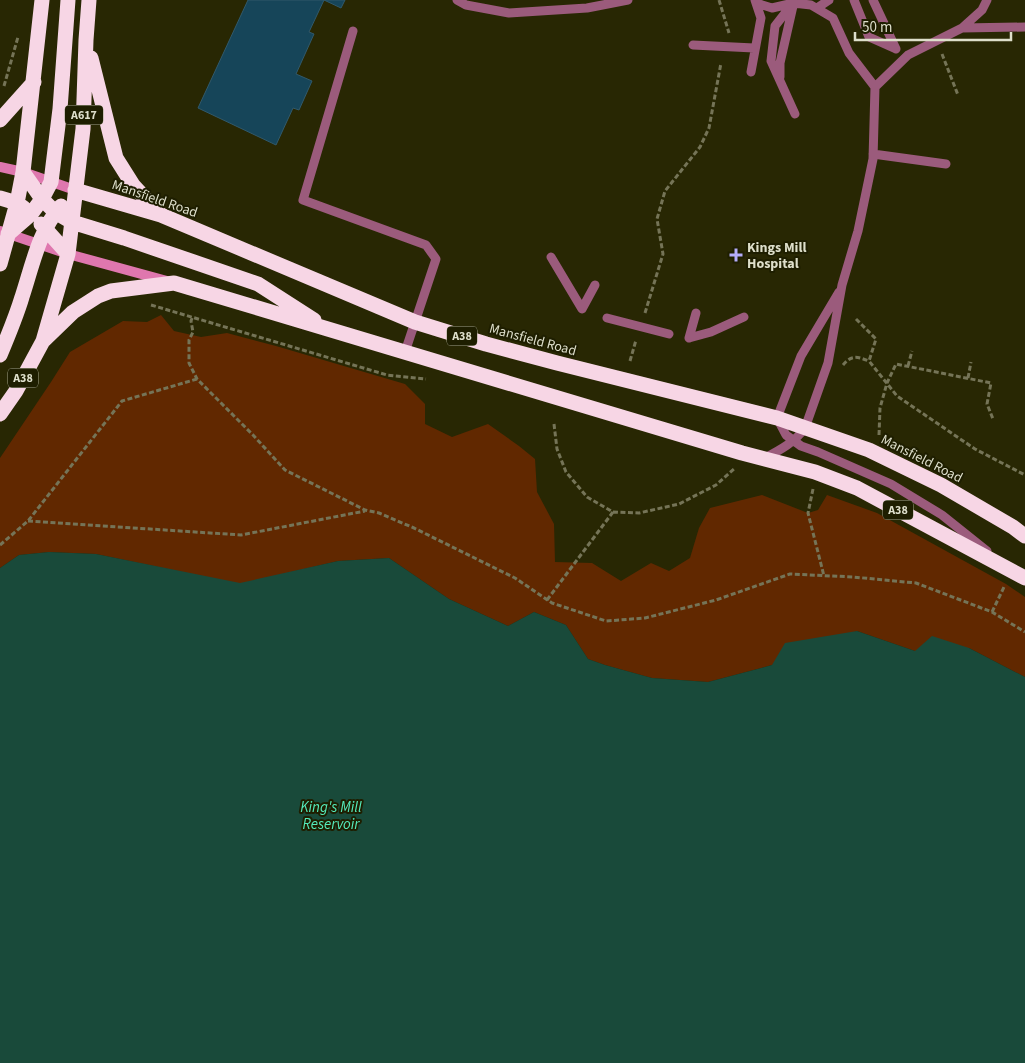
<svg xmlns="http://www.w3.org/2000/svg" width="1025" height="1063" font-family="'Source Sans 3',sans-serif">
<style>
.green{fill:#612800}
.water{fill:#194a3a}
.building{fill:#164559;stroke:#31596b}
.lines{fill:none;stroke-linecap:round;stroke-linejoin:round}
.path{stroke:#757457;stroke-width:3;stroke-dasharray:5 2.5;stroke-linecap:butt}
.lane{stroke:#9b5b7c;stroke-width:9}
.secondary{stroke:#df77ae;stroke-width:10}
.highway{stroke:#f7d6e5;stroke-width:15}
.poi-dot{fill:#b4acf9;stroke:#1e1e00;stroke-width:2}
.labels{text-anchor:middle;stroke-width:4;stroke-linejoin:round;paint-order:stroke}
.shield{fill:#1e1e00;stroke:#a4a58e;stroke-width:1}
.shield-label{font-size:12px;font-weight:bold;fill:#dedfcb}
.street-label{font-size:14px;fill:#dedfcb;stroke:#1e1e00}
.poi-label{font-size:14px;font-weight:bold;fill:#dedfcb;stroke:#1e1e00;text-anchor:start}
.water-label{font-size:15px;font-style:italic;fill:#54eabb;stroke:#1e1e00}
</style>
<rect width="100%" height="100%" fill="#282703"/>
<path class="green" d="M161,315L174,331L201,337L227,333L276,346L405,384L425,404V424L452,437L488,424L519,446L535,459L537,492L554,524L555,562L592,563L621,581L651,563L669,571L690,558L699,528L710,508L762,495L808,513L818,510L827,495L877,513L1006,584L1025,597V677L969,648L915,651L857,631L772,665L708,682L652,678L605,665L588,659L566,625L534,612L508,626L449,599L389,558L338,561L240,584L96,554L49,552L19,555L0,568V458L51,382L70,352L123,321L147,322Z"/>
<path class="water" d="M49,552L96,554L240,583L338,561L389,558L449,599L508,626L534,612L566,625L588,659L605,665L652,678L708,682L772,665L785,643L857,631L915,651L932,636L969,648L1025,677V1063H0V568L19,555Z"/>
<path class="building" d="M248,0H345L341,8L324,0L309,32L314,34L296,74L312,81L299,110L293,108L276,145L198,108Z"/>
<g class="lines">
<path class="path" d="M719,0L729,33
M942,54L958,95
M4,86L18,37
M151,305L387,375L426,379
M645,313L663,254L657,219L665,191L700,147L709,128L721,63
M192,318L191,321L193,332L189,340V363L197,379L253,435L285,470L365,510L379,513L414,528L515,578L552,603L606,621L645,618L716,600L790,574L853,577L916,583L992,612L1025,632
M856,319L876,339L869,361L897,396L975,449L1025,475
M630,361L636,340
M843,365C852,354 858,357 869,361
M908,366L912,351
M968,378L971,362
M554,424L557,449L566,472L587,497L613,512L639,513L679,504L716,485L734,469
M879,435L880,408L887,383L896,364L991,383L987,404L993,419
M813,489L808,513L824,576
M28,521L241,535L365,511
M0,545L28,521L122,401L197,379
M547,600L613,512
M992,612L1005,585"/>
<path class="lane" d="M457,0L466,5L509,13L587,8L628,0
M755,0L756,3L772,8L793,3L811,5L833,18L849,53L875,87L873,159L858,231L842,285L828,363L805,428C795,442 780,450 765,458
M854,0L869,37L896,49
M873,0L896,49
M793,3L775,26L771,61L795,114
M817,8L829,0
M962,28L982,10L987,0
M353,31L303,200L426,245L436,259L405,352
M693,45L754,48
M751,72L761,18L756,3
M780,77V63L793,6
M875,87L908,55L962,28L1025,27
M873,154L946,164
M551,257L582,309L595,285
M839,292L801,356L777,418L786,435L801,446L818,452L891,484L942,515L987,551
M607,318L669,334
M689,338L711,332L744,317
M689,338L696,313"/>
<path class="secondary" d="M0,167L23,172L75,190
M0,231L68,254L167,281"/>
<path class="highway" d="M91,58L116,158L133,185L160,214
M0,120L34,82
M23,172L42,199L55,212L72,222L124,238L258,284L314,320
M75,190L161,215L415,322L486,344L557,363L777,418L869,450L941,485L1013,527L1025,536
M0,198L17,203L24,208
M41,224L68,254
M8,234L31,214L42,199L51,182L60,109L68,0
M0,264L17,203L23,172L42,0
M43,341L73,312L98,296L111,291L174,283L742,453L815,472L857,488L1025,578
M0,355C8,336 16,317 22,297C32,267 39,230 61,206
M0,414L16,391L43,341L68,254L83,129L86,40L89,0"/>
</g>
<path class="poi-dot" d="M733.5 247.5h5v5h5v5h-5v5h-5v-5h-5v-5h5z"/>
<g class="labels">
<g class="shield">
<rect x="65" y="105.5" width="38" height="19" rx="4"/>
<rect x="447" y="326.5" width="30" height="19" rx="4"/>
<rect x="8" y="368.5" width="30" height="19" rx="4"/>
<rect x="883" y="500.5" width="30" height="19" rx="4"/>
</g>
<g class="shield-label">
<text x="84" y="119">A617</text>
<text x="462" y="340">A38</text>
<text x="23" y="382">A38</text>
<text x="898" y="514">A38</text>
</g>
<g class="street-label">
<text transform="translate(155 198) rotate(19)" y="5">Mansfield Road</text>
<text transform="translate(533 339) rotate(15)" y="5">Mansfield Road</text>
<text transform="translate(922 458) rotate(27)" y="5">Mansfield Road</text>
</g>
<g class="poi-label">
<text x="747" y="252">Kings Mill<tspan x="747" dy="16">Hospital</tspan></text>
</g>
<g class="water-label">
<text x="331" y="812">King's Mill<tspan x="331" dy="17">Reservoir</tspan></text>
</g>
</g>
<path d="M855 32v8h156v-8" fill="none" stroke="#dedfcb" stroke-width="2.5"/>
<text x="862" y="32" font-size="15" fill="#dedfcb" stroke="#1e1e00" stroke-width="4" paint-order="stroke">50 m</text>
</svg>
